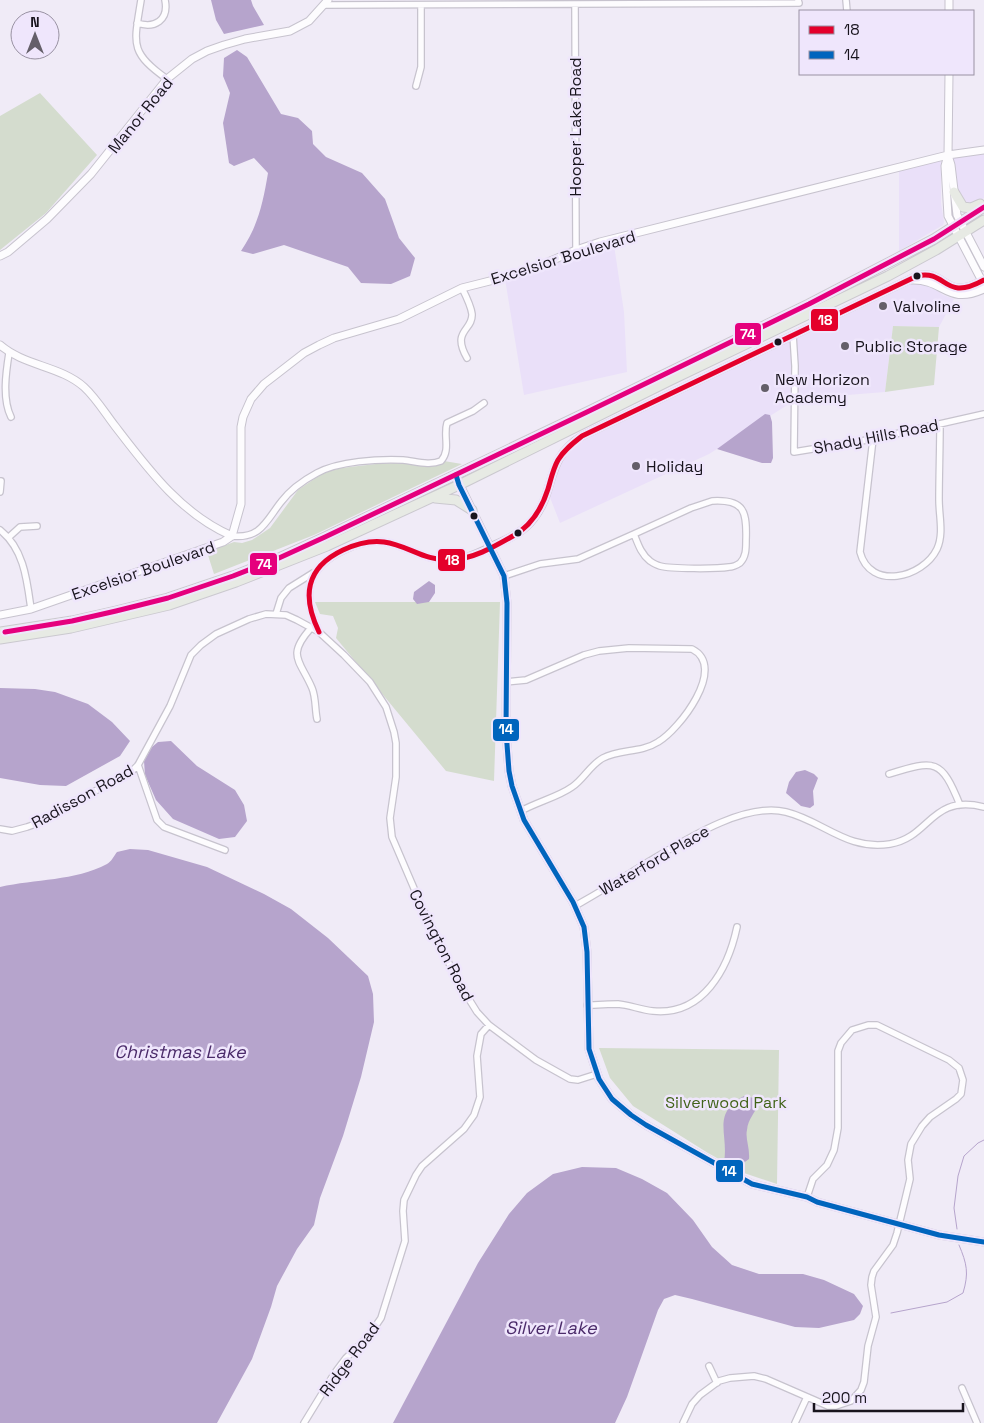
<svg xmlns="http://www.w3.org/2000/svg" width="984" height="1423" font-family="'Space Grotesk',sans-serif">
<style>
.built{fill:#eae0f9}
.green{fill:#d4dcce}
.water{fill:#b6a4cc}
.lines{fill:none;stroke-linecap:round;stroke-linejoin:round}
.stream{stroke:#b6a4cc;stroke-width:1}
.minor-casing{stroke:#c7c3ce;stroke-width:8}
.tertiary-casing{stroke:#c7c3ce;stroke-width:9}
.primary-casing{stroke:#cbc9cf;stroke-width:11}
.minor{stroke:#fdfcfe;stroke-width:5.5}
.tertiary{stroke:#fdfcfe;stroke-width:7}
.primary{stroke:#e7eae4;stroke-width:9}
.bus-1-casing{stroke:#efe6fc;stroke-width:9}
.bus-2-casing{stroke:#efe6fc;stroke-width:9}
.bus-3-casing{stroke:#efe6fc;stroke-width:9}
.bus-1{stroke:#e4002b;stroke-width:5}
.bus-2{stroke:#0065bd;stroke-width:5}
.bus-3{stroke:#e5007d;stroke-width:5}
.bus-dot{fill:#18141d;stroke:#efe6fc;stroke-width:2}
.poi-dot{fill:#645f69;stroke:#efe6fc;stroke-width:2}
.labels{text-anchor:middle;stroke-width:5;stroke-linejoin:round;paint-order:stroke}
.street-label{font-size:16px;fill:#18141d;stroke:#efe6fc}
.poi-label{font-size:16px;fill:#18141d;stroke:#efe6fc;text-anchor:start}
.park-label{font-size:16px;fill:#416319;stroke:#efe6fc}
.water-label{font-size:18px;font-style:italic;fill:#4b2b6a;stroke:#efe6fc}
.line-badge{stroke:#efe6fc;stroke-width:2}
.badge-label{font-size:14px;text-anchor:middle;font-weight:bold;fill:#fff}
</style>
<rect width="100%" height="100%" fill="#f0ebf7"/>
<path class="built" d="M984,151V198L973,205H967L962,201L955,183L953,159L956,156Z
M939,160L941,161V203L944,222L943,225L899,251V171Z
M614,245L624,312L627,372L524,395L505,279L568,256Z
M921,283L934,288L943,295L954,299L939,327L893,326L885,392L797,399L709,454L560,523L549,495L554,475L564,457L571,448L582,441L896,289L909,284Z"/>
<path class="green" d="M40,93L97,155L46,213L0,250V116Z
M893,326L939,327L934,385L885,392Z
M444,461L462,464L314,535L214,574L207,552L234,542L242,543L252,540L270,528L298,490L323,473L341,468L376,464L395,463L417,464Z
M315,602H500L494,781L446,771L336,638L338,628L333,616L320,614Z
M599,1048L779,1050L777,1184L744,1173L708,1153L633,1106L610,1078Z"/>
<path class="water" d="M211,0H251L253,6L264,25L224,34L216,20Z
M237,50L247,57L281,114L298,118L312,131L313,144L326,157L362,173L385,199L399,238L415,258L410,276L391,284L361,283L348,267L284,245L253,254L241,251C258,226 263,203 268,173L254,158L234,166L229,163L223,123L230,93L223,76L224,58Z
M765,414L770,415L772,422L773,458L771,463H762L717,449Z
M429,581L435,585V593L429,602L417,604L413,599L414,592Z
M0,688L35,689L55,692L88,704L112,722L130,741L120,756L66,786L40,785L0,778Z
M171,741L197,766L235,790L244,805L247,821L235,837L219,839L173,819L156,800L145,775L144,761L152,747L158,742Z
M805,770L814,774L818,778L813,791L814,805L810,808L801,806L786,793L789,782L796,772Z
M130,849L148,850L207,867L264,894L291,909L328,938L368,976L373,994L374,1022L361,1077L343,1136L320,1198L314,1225L297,1249L277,1286L271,1307L252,1359L217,1423H0V887C35,879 75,881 107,864C111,862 114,856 117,852Z
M744,1096L754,1098L759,1103C755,1113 748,1119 747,1130C745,1138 750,1148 749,1159L735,1169L724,1162C729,1134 711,1114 744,1096Z
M582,1167L616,1168L642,1179L667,1193L693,1220L712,1247L732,1265L759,1274H803L824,1280L854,1294L863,1306L860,1314L854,1320L819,1328L795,1327L692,1299L675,1295L664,1299L658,1310L627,1397L615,1423H393L478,1263L509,1214L527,1193L553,1174Z"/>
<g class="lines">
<path class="stream" d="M957,1229L954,1208L958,1176L964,1156L978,1143L984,1140
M891,1313L947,1302L963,1293C969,1273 967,1264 959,1245"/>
<g class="minor-casing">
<path id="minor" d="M141,0C134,44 129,52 167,79
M846,0L847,11
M575,4L576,250
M324,5L799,3L798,0
M137,23C155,29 169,20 165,0
M416,86L421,67V5
M462,288C466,296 471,306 472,314C473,331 451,330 467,358
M793,335L795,366L794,452L873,439L984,414
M9,353C6,372 2,399 11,417
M873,439L860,552C870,591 923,578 937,549C944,534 939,516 939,500C939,475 940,449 940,424
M0,492L1,481
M712,501C745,499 747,512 746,541C746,549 746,557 740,563C737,565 733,567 729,567C717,569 671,569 660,566C656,565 653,563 650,561C641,554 638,544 634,534L691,508Z
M0,530C24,549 27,580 31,609
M232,536C261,539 266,521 281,502C290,490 304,480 317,473C339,461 378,459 403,460C415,461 429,466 441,461C451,450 443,436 447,423L473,411L484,403
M9,537L20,527L37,526
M504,576L540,564L578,559L634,534
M276,614L281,598L289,588L313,573
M311,628C286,656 300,660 312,688C316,697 315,710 317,719
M319,632C302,596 305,568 344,550C357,544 370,540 384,542C406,545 424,560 446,560C463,560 475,554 490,547
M506,682L526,680L584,655L599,651L629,648L692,649C728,667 679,730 658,742C641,753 620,749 603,758C590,765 584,779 572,787C558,797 537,802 521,811
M138,765L157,820L164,827L225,850
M889,774C935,760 941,758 960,805
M0,829L12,831L27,827L41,822L67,805L129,774L138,765L170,706L191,655L201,645L216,634L249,619L266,614L286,615L297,620L319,632L344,655L370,682L386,707L394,732L396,743V777L390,818L392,837L422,907L457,980L477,1012L489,1025L536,1060L570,1079L578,1080L597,1074
M575,906C598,893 621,879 643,865C679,844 743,801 786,812C823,821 847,851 890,844C931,837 930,794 984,807
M587,1005C598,1005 608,1004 618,1004C630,1005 641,1010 653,1011C703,1016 728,969 737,927
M709,1366L717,1383
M962,1388L977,1423
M304,1423L334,1374L346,1358L368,1337L381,1318L405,1241L403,1211L404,1200L416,1175L422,1166L464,1129L474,1115L480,1097L477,1056L481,1034L489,1025
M683,1423L692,1404L700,1395L719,1381L730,1378L754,1376L766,1379L828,1406H836L851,1401L861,1390L864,1382L868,1346L876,1317L871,1285L872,1277L874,1271L893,1245L897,1233L910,1179L908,1160L911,1144L922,1126L930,1117L956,1099L961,1094L963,1080L959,1068L949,1060L877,1025H868L852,1030L841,1043L838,1051V1128L834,1150L827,1165L813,1179L807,1197
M795,1423L807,1397"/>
</g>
<g class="tertiary-casing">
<path id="tertiary" d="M949,11V0
M949,74L948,155L951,165L957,215L984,267
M948,155L945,166L948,216L984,285
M0,256L8,252L47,219L91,174L167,79L192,59L207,51L224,45L245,39L290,31L309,21L328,0
M912,280C944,279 947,306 984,289
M0,345C24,366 61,366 84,387C96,398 105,413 115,426C148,469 181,514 232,536
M458,481L504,576L507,603L506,731L509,771L512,786L524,820L573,902L584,927L587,952L589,1049L599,1079L612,1099L631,1115L646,1125L752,1184L807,1197L817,1202L939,1235L984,1242
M490,547C506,540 523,533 534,518C557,488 544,460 582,436L917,276C948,269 943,303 984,280
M0,615L31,609L223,542L232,536L241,504V427L243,417L251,399L264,384L304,353L319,345L334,338L399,319L462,288L525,272L576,250L600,242L948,155L984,150"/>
</g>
<g class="primary-casing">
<path id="primary" d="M954,192L963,207L971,208L980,204
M435,498L456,500L472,510
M0,632L72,621L116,611L168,598L233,576L279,558L325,537L587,412L809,304L934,239L984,207
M0,639L71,628L169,605L236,582L327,546L459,485L671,380L888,276L936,250L984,220"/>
</g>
<use href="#minor" class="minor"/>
<use href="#tertiary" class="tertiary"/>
<use href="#primary" class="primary"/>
<g class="bus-1-casing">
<path id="bus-1" d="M319,632C302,597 305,568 343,550C356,544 369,540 384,542C407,545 425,561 449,560C471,560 494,547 513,536C531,526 542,508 548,489C551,479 553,469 558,460C564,450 573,443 582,436L917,276C948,269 943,303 984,280"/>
</g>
<g class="bus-2-casing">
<path id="bus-2" d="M456,475L459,485L504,576L507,603L506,731L509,771L512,786L524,820L573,902L584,927L587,952L589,1049L599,1079L612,1099L631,1115L646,1125L752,1184L807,1197L817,1202L939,1235L984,1242"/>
</g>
<g class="bus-3-casing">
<path id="bus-3" d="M5,632L72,621L116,611L168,598L233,576L279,558L325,537L587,412L809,304L934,239L984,207"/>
</g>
<use href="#bus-1" class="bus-1"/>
<use href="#bus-2" class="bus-2"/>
<use href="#bus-3" class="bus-3"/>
</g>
<g class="bus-dot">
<circle cx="917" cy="276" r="4.5"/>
<circle cx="778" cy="342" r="4.5"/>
<circle cx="474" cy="516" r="4.5"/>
<circle cx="518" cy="533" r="4.5"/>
</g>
<g class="poi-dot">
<circle cx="883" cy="306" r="5"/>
<circle cx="845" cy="346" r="5"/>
<circle cx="765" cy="388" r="5"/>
<circle cx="636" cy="466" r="5"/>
</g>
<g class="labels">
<g class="street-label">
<text transform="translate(140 115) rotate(-51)" y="6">Manor Road</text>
<text transform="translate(575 127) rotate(-90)" y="6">Hooper Lake Road</text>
<text transform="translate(563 257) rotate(-17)" y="6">Excelsior Boulevard</text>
<text transform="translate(876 436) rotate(-11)" y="6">Shady Hills Road</text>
<text transform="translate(143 570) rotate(-19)" y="6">Excelsior Boulevard</text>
<text transform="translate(82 796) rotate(-29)" y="6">Radisson Road</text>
<text transform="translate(654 860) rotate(-30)" y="6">Waterford Place</text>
<text transform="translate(442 945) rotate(63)" y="6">Covington Road</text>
<text transform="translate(349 1359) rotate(-53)" y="6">Ridge Road</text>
</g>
<g class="poi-label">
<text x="893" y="312">Valvoline</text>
<text x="855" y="352">Public Storage</text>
<text x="775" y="385">New Horizon<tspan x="775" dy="18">Academy</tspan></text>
<text x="646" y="472">Holiday</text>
</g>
<g class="park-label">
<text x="726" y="1108">Silverwood Park</text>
</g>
<g class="water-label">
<text x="180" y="1058">Christmas Lake</text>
<text x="551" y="1334">Silver Lake</text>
</g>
</g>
<g class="line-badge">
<rect x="810" y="308" width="29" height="24" rx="5" fill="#e4002b"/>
<rect x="734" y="322" width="28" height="24" rx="5" fill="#e5007d"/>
<rect x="437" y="548" width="29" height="24" rx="5" fill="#e4002b"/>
<rect x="249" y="552" width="29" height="24" rx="5" fill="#e5007d"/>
<rect x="492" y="718" width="28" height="24" rx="5" fill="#0065bd"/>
<rect x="715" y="1159" width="29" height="24" rx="5" fill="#0065bd"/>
</g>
<g class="badge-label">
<text x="825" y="325">18</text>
<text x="748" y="339">74</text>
<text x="452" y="565">18</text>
<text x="264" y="569">74</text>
<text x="506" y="734">14</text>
<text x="729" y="1176">14</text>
</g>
<rect x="799" y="10" width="175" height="65" fill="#efe6fc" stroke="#9992a3"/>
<rect x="809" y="26" width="25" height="8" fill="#e4002b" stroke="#9992a3"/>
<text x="844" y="35" font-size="15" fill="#18141d">18</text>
<rect x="809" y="51" width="25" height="8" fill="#0065bd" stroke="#9992a3"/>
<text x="844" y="60" font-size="15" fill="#18141d">14</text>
<g transform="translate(35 35)"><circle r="24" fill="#efe6fc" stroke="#9992a3"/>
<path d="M0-4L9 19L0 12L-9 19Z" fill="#645f69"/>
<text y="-8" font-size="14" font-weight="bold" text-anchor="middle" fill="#18141d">N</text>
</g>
<path d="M814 1403v8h149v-8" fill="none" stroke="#18141d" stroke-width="2.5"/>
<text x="822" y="1403" font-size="15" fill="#18141d" stroke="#efe6fc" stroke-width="4" paint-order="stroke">200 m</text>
</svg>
